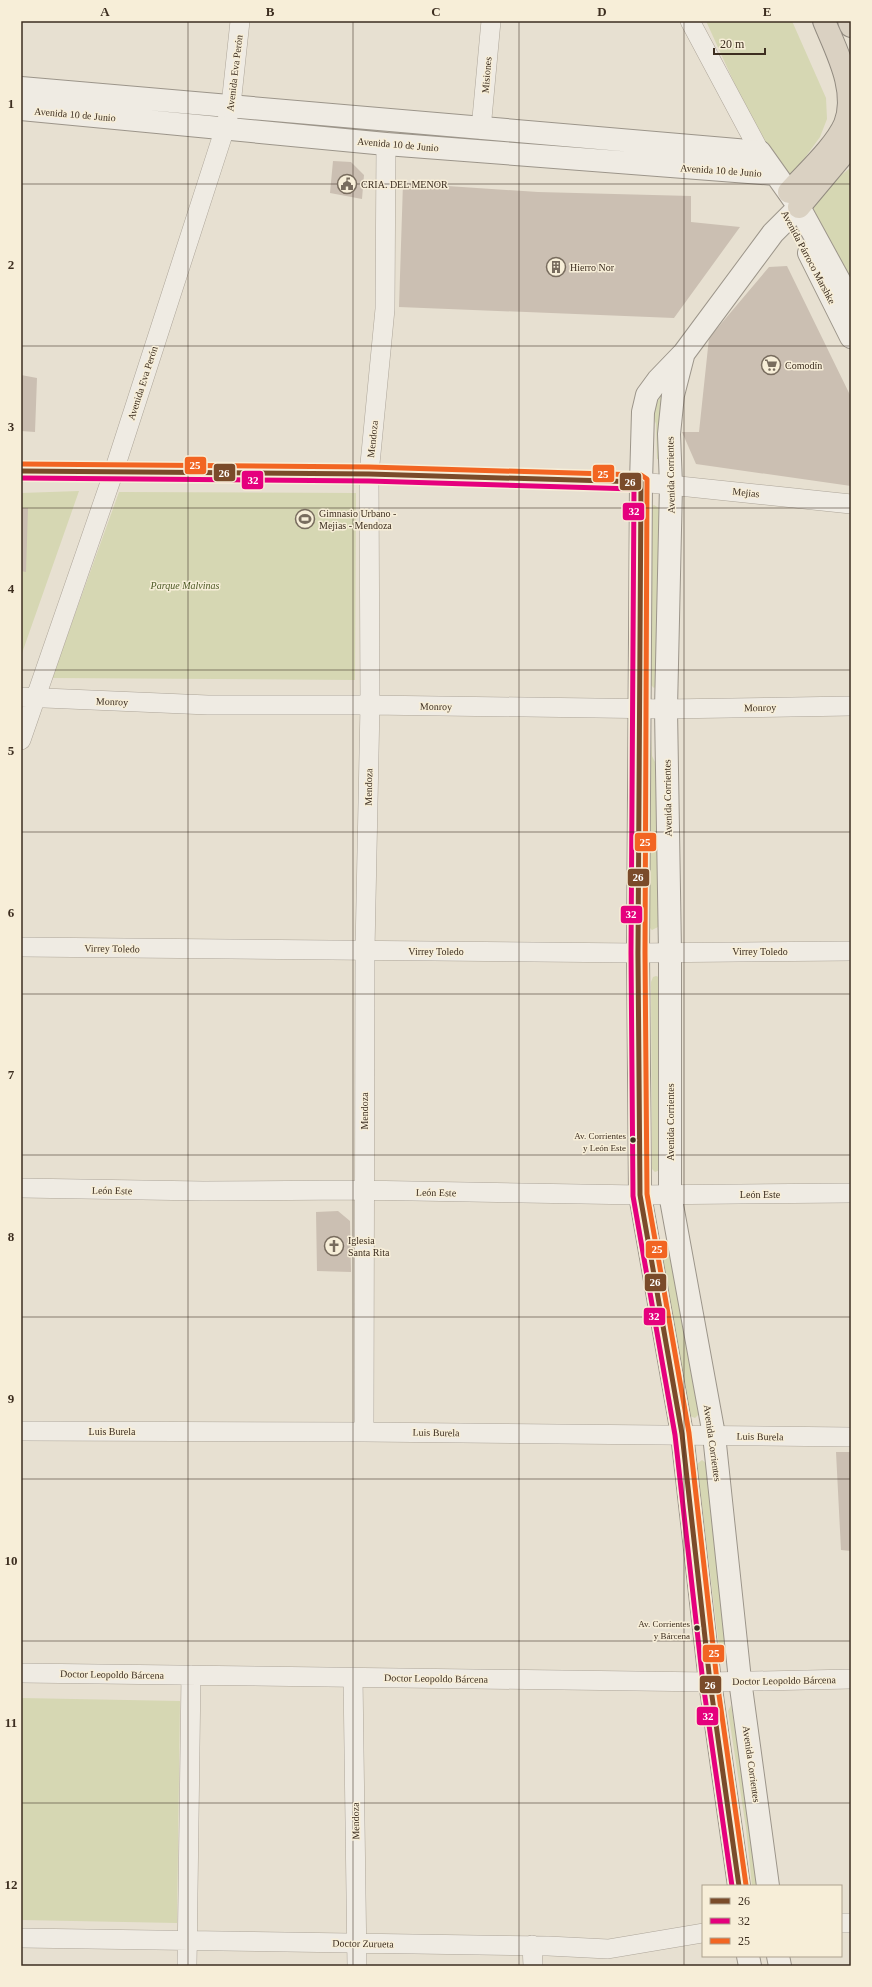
<svg xmlns="http://www.w3.org/2000/svg" width="872" height="1987" font-family="Georgia,serif">
<style>
.green{fill:#d6d7b3}
.building{fill:#cbbfb2}
.lines{fill:none;stroke-linecap:round;stroke-linejoin:round}
.street-casing{stroke:#ada599;stroke-width:20}
.secondary-casing{stroke:#9c958a;stroke-width:24}
.highway-casing{stroke:#928b80;stroke-width:24}
.street{stroke:#efebe3;stroke-width:19}
.secondary{stroke:#efebe3;stroke-width:22}
.highway{stroke:#dad1c2;stroke-width:22}
.bus-1-casing{stroke:#f7eed8;stroke-width:8}
.bus-2-casing{stroke:#f7eed8;stroke-width:8}
.bus-3-casing{stroke:#f7eed8;stroke-width:8}
.bus-1{stroke:#7a4b2a;stroke-width:5}
.bus-2{stroke:#e5007d;stroke-width:5}
.bus-3{stroke:#f26522;stroke-width:5}
.grid{fill:none;stroke:#3d2e20;stroke-width:1;stroke-opacity:0.55}
.bus-dot{fill:#3d2e20;stroke:#f7eed8;stroke-width:1.5}
.labels{text-anchor:middle;stroke-width:3;stroke-linejoin:round;paint-order:stroke}
.bus-label{font-size:9px;fill:#3d2e20;stroke:#f7eed8;text-anchor:end}
.street-label{font-size:10px;fill:#3d2e20;stroke:#f7eed8}
.poi-label{font-size:10px;fill:#3d2e20;stroke:#f7eed8;text-anchor:start}
.park-label{font-size:10px;font-style:italic;fill:#4d5a26;stroke:#f7eed8}
.line-badge{stroke:#f7eed8;stroke-width:1.5}
.badge-label{font-size:11px;text-anchor:middle;font-weight:bold;fill:#fff}
.neatline{fill:none;stroke:#3d2e20;stroke-width:1.5}
.grid-label{font-size:13px;text-anchor:middle;font-weight:bold;fill:#3d2e20}
</style>
<rect width="100%" height="100%" fill="#e7e0d1"/>
<path class="green" d="M706,21H792L826,98L827,119L820,137L793,174H786L776,165L747,111Z
M849,169H851V284L813,211C816,194 835,180 849,169Z
M663,391L660,460L657,459L656,424L652,413Z
M79,491L21,656V493Z
M119,492L356,493L355,680L52,678Z
M654,505L659,508V684L654,688L651,685V507Z
M651,734L652,756L657,766L658,927L652,930L649,927Z
M656,976L659,977L660,1170L655,1172L652,1169L651,982L653,977Z
M666,1248L670,1251L698,1412V1415L695,1418L690,1416L661,1253L663,1249Z
M702,1460L706,1463L722,1590L728,1656L723,1658L720,1655L697,1464Z
M21,1698L180,1701L177,1923L21,1920Z
M731,1705L761,1886H752L746,1828L728,1711Z"/>
<path class="building" d="M333,161L351,162L364,175L362,199L330,193Z
M403,183L538,192L691,196V222L740,227L674,318L399,307Z
M787,266L851,397V486L696,464L682,432H699L709,338L769,267Z
M21,375L37,378L35,432L21,431Z
M21,508H28L26,572L21,571Z
M338,1211L350,1221L351,1272L317,1271L316,1212Z
M836,1452H851V1551L841,1550Z"/>
<g class="lines">
<g class="street-casing">
<path id="street" d="M690,21L760,152
M481,129L491,21
M21,471L369,474L641,482L851,504
M21,697L208,705H370L666,709L851,706
M21,740L114,471L225,128L231,105L240,21
M21,947L638,953L851,951
M21,1188L203,1191L357,1190L640,1195L851,1193
M21,1431L364,1432L851,1437
M364,1432L365,950L370,705L369,474L385,309L386,144
M21,1673L710,1682L851,1679
M353,1677L357,1966
M841,1923H851
M21,1938L548,1946L608,1949L703,1933
M532,1945L533,1966
M187,1966L191,1675"/>
</g>
<g class="secondary-casing">
<path id="secondary" d="M21,88L760,152L799,207L851,302
M21,109L386,144L775,174
M809,253L851,337
M683,356L673,395L669,434L671,485L666,709L670,952V1194L714,1435L740,1680L768,1886
M739,1886L710,1682L682,1434L640,1195L638,953L641,482L643,412L647,395L658,380L684,353L773,233L799,207
M748,1956L750,1966
M778,1956L780,1966"/>
</g>
<g class="highway-casing">
<path id="highway" d="M849,21L851,26
M789,192C806,173 835,147 845,124C858,90 836,51 824,21
M799,207L845,152L851,148"/>
</g>
<use href="#street" class="street"/>
<use href="#secondary" class="secondary"/>
<use href="#highway" class="highway"/>
<g class="bus-1-casing">
<path id="bus-1" d="M21,471L369,474L641,482L638,953L640,1195L682,1434L710,1682L739,1886"/>
</g>
<g class="bus-2-casing">
<path id="bus-2" d="M21,478L369,481L634,489L631,953L633,1196L675,1435L703,1683L732,1886"/>
</g>
<g class="bus-3-casing">
<path id="bus-3" d="M21,464L369,467L641,475L647,479L645,953L647,1194L689,1433L717,1681L746,1885"/>
</g>
<use href="#bus-1" class="bus-1"/>
<use href="#bus-2" class="bus-2"/>
<use href="#bus-3" class="bus-3"/>
</g>
<path class="grid" d="M188,21V1966M353,21V1966M519,21V1966M684,21V1966M21,184H851M21,346H851M21,508H851M21,670H851M21,832H851M21,994H851M21,1155H851M21,1317H851M21,1479H851M21,1641H851M21,1803H851"/>
<defs>
<g id="civic-ring" transform="scale(1)"><circle r="9.5" fill="#f7eed8" stroke="#786c5e" stroke-width="1.5"/><path d="M-.6-6.5H3V-4.5H.6V-3L4-1V1h2V6H-6V1h2V-1L-.6-3ZM-1.2 2.5V6h2.4V2.5Z" fill="#786c5e"/></g>
<g id="building-ring" transform="scale(1)"><circle r="9.5" fill="#f7eed8" stroke="#786c5e" stroke-width="1.5"/><path d="M-4-6H4V6H1V3H-1V6H-4ZM-2.5-4.3h1.7v1.8h-1.7ZM.8-4.3h1.7v1.8H.8ZM-2.5-1h1.7V.8h-1.7ZM.8-1h1.7V.8H.8Z" fill="#786c5e"/></g>
<g id="supermarket-ring" transform="scale(1)"><circle r="9.5" fill="#f7eed8" stroke="#786c5e" stroke-width="1.5"/><path d="M-6-5.5h2.5l.6 2H6L4.5 2H-2.5L-4.4-4H-6ZM-1.5 3.2a1.3 1.3 0 1 0 .1 0ZM3 3.2a1.3 1.3 0 1 0 .1 0Z" fill="#786c5e"/></g>
<g id="stadium-ring" transform="scale(1)"><circle r="9.5" fill="#f7eed8" stroke="#786c5e" stroke-width="1.5"/><path d="M0-5a6.5 5 0 1 0 0 10a6.5 5 0 1 0 0-10ZM-3.5-1.8h7v3.6h-7Z" fill="#786c5e"/></g>
<g id="church-ring" transform="scale(1)"><circle r="9.5" fill="#f7eed8" stroke="#786c5e" stroke-width="1.5"/><path d="M-1.2-6h2.4v3.5h3.3v2.4h-3.3V6h-2.4V-.1h-3.3v-2.4h3.3Z" fill="#786c5e"/></g>
</defs>
<g fill-rule="evenodd">
<use href="#civic-ring" x="347" y="184"/>
<use href="#building-ring" x="556" y="267"/>
<use href="#supermarket-ring" x="771" y="365"/>
<use href="#stadium-ring" x="305" y="519"/>
<use href="#church-ring" x="334" y="1246"/>
</g>
<g class="bus-dot">
<circle cx="633" cy="1140" r="3.5"/>
<circle cx="697" cy="1628" r="3.5"/>
</g>
<g class="labels">
<g class="bus-label">
<text x="626" y="1139">Av. Corrientes<tspan x="626" dy="12">y León Este</tspan></text>
<text x="690" y="1627">Av. Corrientes<tspan x="690" dy="12">y Bárcena</tspan></text>
</g>
<g class="street-label">
<text transform="translate(234 73) rotate(-83)" y="4">Avenida Eva Perón</text>
<text transform="translate(486 75) rotate(-85)" y="4">Misiones</text>
<text transform="translate(75 114) rotate(5)" y="4">Avenida 10 de Junio</text>
<text transform="translate(398 144) rotate(5)" y="4">Avenida 10 de Junio</text>
<text transform="translate(721 170) rotate(4)" y="4">Avenida 10 de Junio</text>
<text transform="translate(809 257) rotate(62)" y="4">Avenida Párroco Marshke</text>
<text transform="translate(142 383) rotate(-72)" y="4">Avenida Eva Perón</text>
<text transform="translate(372 439) rotate(-84)" y="4">Mendoza</text>
<text transform="translate(670 475) rotate(-91)" y="4">Avenida Corrientes</text>
<text transform="translate(746 492) rotate(6)" y="4">Mejias</text>
<text transform="translate(112 701) rotate(2)" y="4">Monroy</text>
<text transform="translate(436 706) rotate(1)" y="4">Monroy</text>
<text transform="translate(760 707) rotate(-1)" y="4">Monroy</text>
<text transform="translate(368 787) rotate(-89)" y="4">Mendoza</text>
<text transform="translate(667 798) rotate(-91)" y="4">Avenida Corrientes</text>
<text transform="translate(112 948) rotate(1)" y="4">Virrey Toledo</text>
<text x="436" y="955">Virrey Toledo</text>
<text x="760" y="955">Virrey Toledo</text>
<text transform="translate(364 1111) rotate(-90)" y="4">Mendoza</text>
<text transform="translate(670 1122) rotate(-90)" y="4">Avenida Corrientes</text>
<text transform="translate(112 1190) rotate(1)" y="4">León Este</text>
<text transform="translate(436 1192) rotate(1)" y="4">León Este</text>
<text x="760" y="1198">León Este</text>
<text x="112" y="1435">Luis Burela</text>
<text transform="translate(436 1432) rotate(1)" y="4">Luis Burela</text>
<text transform="translate(760 1436) rotate(1)" y="4">Luis Burela</text>
<text transform="translate(713 1443) rotate(82)" y="4">Avenida Corrientes</text>
<text transform="translate(112 1674) rotate(1)" y="4">Doctor Leopoldo Bárcena</text>
<text transform="translate(436 1678) rotate(1)" y="4">Doctor Leopoldo Bárcena</text>
<text transform="translate(784 1680) rotate(-1)" y="4">Doctor Leopoldo Bárcena</text>
<text transform="translate(752 1764) rotate(82)" y="4">Avenida Corrientes</text>
<text transform="translate(355 1821) rotate(-91)" y="4">Mendoza</text>
<text transform="translate(363 1943) rotate(1)" y="4">Doctor Zurueta</text>
</g>
<g class="poi-label">
<text x="361" y="188">CRIA. DEL MENOR</text>
<text x="570" y="271">Hierro Nor</text>
<text x="785" y="369">Comodín</text>
<text x="319" y="517">Gimnasio Urbano -<tspan x="319" dy="12">Mejias - Mendoza</tspan></text>
<text x="348" y="1244">Iglesia<tspan x="348" dy="12">Santa Rita</tspan></text>
</g>
<g class="park-label">
<text x="185" y="589">Parque Malvinas</text>
</g>
</g>
<g class="line-badge">
<rect x="184" y="456" width="23" height="19" rx="4" fill="#f26522"/>
<rect x="213" y="463" width="23" height="19" rx="4" fill="#7a4b2a"/>
<rect x="592" y="464" width="23" height="19" rx="4" fill="#f26522"/>
<rect x="241" y="470" width="23" height="20" rx="4" fill="#e5007d"/>
<rect x="619" y="472" width="23" height="19" rx="4" fill="#7a4b2a"/>
<rect x="622" y="502" width="23" height="19" rx="4" fill="#e5007d"/>
<rect x="634" y="832" width="23" height="20" rx="4" fill="#f26522"/>
<rect x="627" y="868" width="23" height="19" rx="4" fill="#7a4b2a"/>
<rect x="620" y="905" width="23" height="19" rx="4" fill="#e5007d"/>
<rect x="645" y="1240" width="23" height="19" rx="4" fill="#f26522"/>
<rect x="644" y="1273" width="23" height="19" rx="4" fill="#7a4b2a"/>
<rect x="643" y="1307" width="23" height="19" rx="4" fill="#e5007d"/>
<rect x="702" y="1644" width="23" height="19" rx="4" fill="#f26522"/>
<rect x="699" y="1675" width="23" height="19" rx="4" fill="#7a4b2a"/>
<rect x="696" y="1706" width="23" height="20" rx="4" fill="#e5007d"/>
</g>
<g class="badge-label">
<text x="195" y="469">25</text>
<text x="224" y="477">26</text>
<text x="603" y="478">25</text>
<text x="253" y="484">32</text>
<text x="630" y="486">26</text>
<text x="634" y="515">32</text>
<text x="645" y="846">25</text>
<text x="638" y="881">26</text>
<text x="631" y="918">32</text>
<text x="657" y="1253">25</text>
<text x="655" y="1286">26</text>
<text x="654" y="1320">32</text>
<text x="714" y="1657">25</text>
<text x="710" y="1689">26</text>
<text x="708" y="1720">32</text>
</g>
<rect width="872" height="1987" fill="none" stroke="#f7eed8" stroke-width="44"/>
<rect x="702" y="1885" width="140" height="72" fill="#f7eed8" stroke="#ada18e"/>
<rect x="710" y="1898" width="20" height="6" fill="#7a4b2a" stroke="#ada18e"/>
<text x="738" y="1905" font-size="12" fill="#3d2e20">26</text>
<rect x="710" y="1918" width="20" height="6" fill="#e5007d" stroke="#ada18e"/>
<text x="738" y="1925" font-size="12" fill="#3d2e20">32</text>
<rect x="710" y="1938" width="20" height="6" fill="#f26522" stroke="#ada18e"/>
<text x="738" y="1945" font-size="12" fill="#3d2e20">25</text>
<path d="M714 48v6h51v-6" fill="none" stroke="#3d2e20" stroke-width="2"/>
<text x="720" y="48" font-size="12" fill="#3d2e20" stroke="#f7eed8" stroke-width="3" paint-order="stroke">20 m</text>
<rect x="22" y="22" width="828" height="1943" class="neatline"/>
<g class="grid-label">
<text x="105" y="16">A</text>
<text x="270" y="16">B</text>
<text x="436" y="16">C</text>
<text x="602" y="16">D</text>
<text x="767" y="16">E</text>
<text x="11" y="108">1</text>
<text x="11" y="269">2</text>
<text x="11" y="431">3</text>
<text x="11" y="593">4</text>
<text x="11" y="755">5</text>
<text x="11" y="917">6</text>
<text x="11" y="1079">7</text>
<text x="11" y="1241">8</text>
<text x="11" y="1403">9</text>
<text x="11" y="1565">10</text>
<text x="11" y="1727">11</text>
<text x="11" y="1889">12</text>
</g>
</svg>
